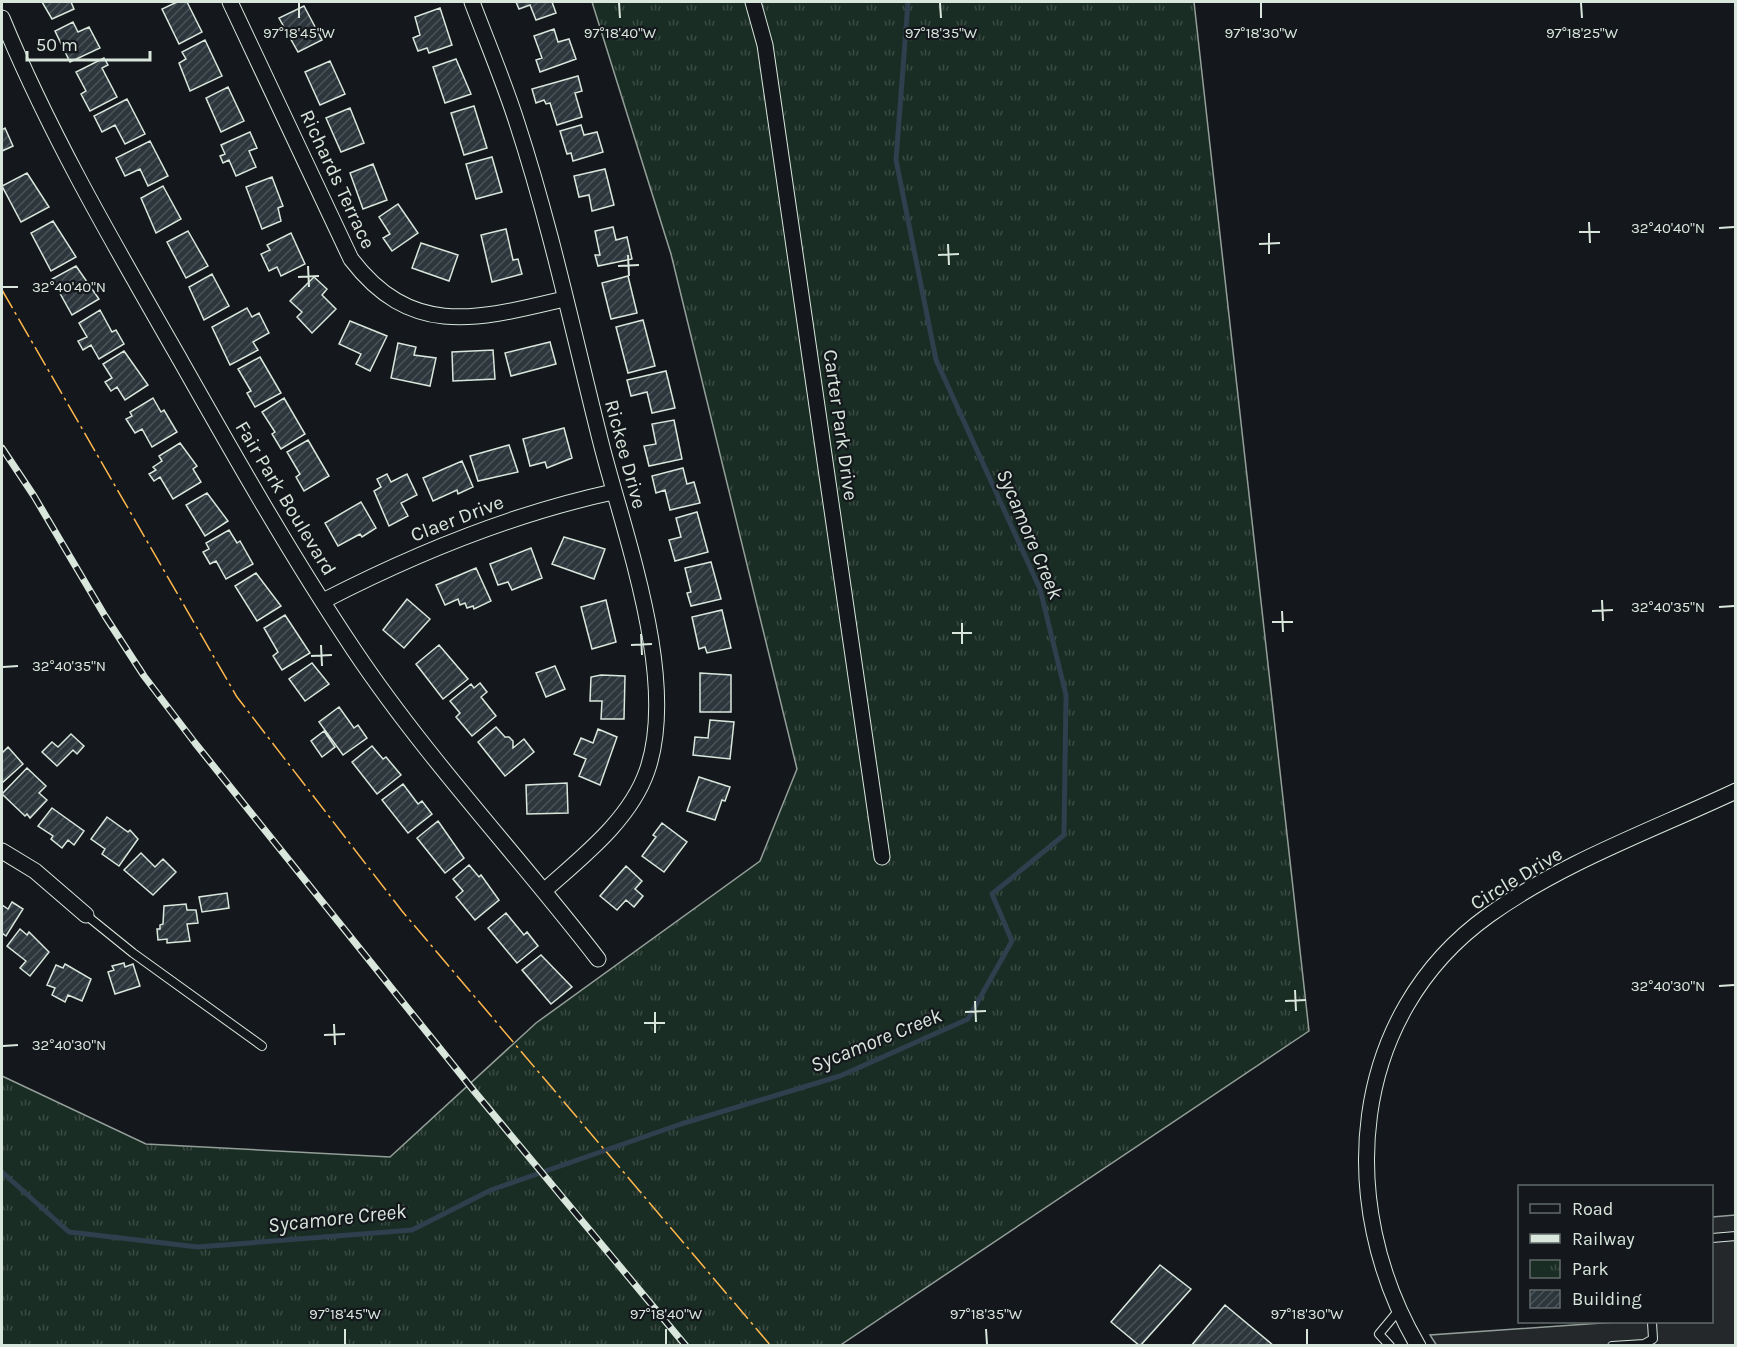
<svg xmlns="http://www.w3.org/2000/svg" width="1737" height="1347" font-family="Karla,sans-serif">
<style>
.park{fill:url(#park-tufts);stroke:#939e99;stroke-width:1.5}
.parking{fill:#24282b;stroke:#939e99;stroke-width:1.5}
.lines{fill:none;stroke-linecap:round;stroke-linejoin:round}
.stream{stroke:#2f3f4d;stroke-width:5}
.building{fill:url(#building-hatch);stroke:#d8e6dc;stroke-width:1.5}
.service-casing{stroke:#d8e6dc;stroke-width:10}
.minor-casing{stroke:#d8e6dc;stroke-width:17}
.service{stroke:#14181c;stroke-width:8}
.minor{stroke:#14181c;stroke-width:15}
.rail-casing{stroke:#d8e6dc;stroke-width:7}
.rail{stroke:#14181c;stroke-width:4.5;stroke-dasharray:14;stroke-linecap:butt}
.power{stroke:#ffb74d;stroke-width:1.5;stroke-dasharray:21 4.5 3 4.5;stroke-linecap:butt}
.ticks{fill:none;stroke:#d8e6dc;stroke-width:2}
.labels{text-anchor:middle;stroke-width:4.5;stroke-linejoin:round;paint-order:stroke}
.street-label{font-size:20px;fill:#d8e6dc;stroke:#14181c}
.water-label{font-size:21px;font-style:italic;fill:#d8e6dc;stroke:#14181c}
.ticks-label{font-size:15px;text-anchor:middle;fill:#d8e6dc;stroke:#14181c;stroke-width:4.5;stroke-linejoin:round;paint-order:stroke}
</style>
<defs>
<pattern id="park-tufts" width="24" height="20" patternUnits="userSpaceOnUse" patternTransform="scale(1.5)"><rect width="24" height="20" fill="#1a2d24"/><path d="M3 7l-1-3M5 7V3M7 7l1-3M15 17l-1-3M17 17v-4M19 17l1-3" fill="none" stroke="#3b4b43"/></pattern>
<pattern id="building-hatch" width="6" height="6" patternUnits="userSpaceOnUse" patternTransform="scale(1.5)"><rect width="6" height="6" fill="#2c363c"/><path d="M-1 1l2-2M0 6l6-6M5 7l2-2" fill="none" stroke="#4a5358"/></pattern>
</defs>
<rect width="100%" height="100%" fill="#14181c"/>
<path class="park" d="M592,2H1194L1309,1031L839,1346L2,1345V1076L146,1144L390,1157L536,1023L760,861L797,769L671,254Z"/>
<path class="parking" d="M1735,1215V1345L1437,1346L1430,1335L1616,1322H1712V1217Z"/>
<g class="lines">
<path class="stream" d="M2,1172L69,1232L198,1247L412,1230L491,1190L681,1124L840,1076L968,1019L1012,941L992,894L1064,835L1066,695L1040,589L936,360L896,160L908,2"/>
</g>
<path class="building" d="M42,2H71L74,9L52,19Z
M177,2H187L202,32L179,44L162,9Z
M516,2H552L556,13L536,20L530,5L519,9Z
M304,6L322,40L298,52L279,18Z
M440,8L452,45L429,53L427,48L418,51L413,38L420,35L415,17Z
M73,22L78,32L89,27L100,48L70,62L55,31Z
M554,29L558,42L569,39L576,59L540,72L536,60L542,58L534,36Z
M205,40L222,76L190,91L179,63L186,59L182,52Z
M104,58L108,65L102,68L117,97L90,111L81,94L86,91L76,72Z
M456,59L471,94L445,103L433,67Z
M330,61L345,94L320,105L305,72Z
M578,76L582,91L575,93L582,117L557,125L550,103L546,104L544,100L536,103L532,89Z
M228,87L244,121L221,132L206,98Z
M127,99L145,134L125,144L115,125L102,132L94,116Z
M474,106L487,148L464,155L451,113Z
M350,108L364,143L341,152L326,118Z
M581,125L584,135L597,132L603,152L573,161L571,153L567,154L560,131Z
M5,128L13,146L2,151V130Z
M250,132L257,148L249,151L256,167L236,176L229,160L223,163L220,156L225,154L221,145Z
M150,141L168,176L148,186L140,169L125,176L116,158Z
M492,157L502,192L476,199L466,164Z
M373,164L387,200L363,209L350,173Z
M605,169L614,205L592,211L589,195L579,197L574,176Z
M27,173L49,207L21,222L2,186Z
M272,177L283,206L278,208L281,221L262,229L246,187Z
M163,186L181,219L156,233L141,198Z
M398,204L418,233L392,251L383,238L390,234L379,217Z
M53,221L76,257L51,271L31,233Z
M613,227L616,240L627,237L632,259L598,266L595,255H600L595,231Z
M506,229L513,260L518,259L522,274L492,282L481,235Z
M188,231L208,266L186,278L167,242Z
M291,233L305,264L281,276L277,267L269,271L261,254L270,250L267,245Z
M421,243L458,255L449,281L412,268Z
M76,266L99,299L72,315L52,279Z
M212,274L229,306L204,320L189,287Z
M628,276L637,313L611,319L602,283Z
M314,277L327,289L322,295L336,309L312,333L297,317L302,312L290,301Z
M247,308L252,317L259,313L269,333L253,342L258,350L230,365L212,327Z
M100,310L112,332L116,330L124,344L99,359L91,345L83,350L78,341L87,337L79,323Z
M643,320L655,366L628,373L616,327Z
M350,321L387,336L370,371L356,364L361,354L339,344Z
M550,342L556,364L511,376L505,353Z
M398,343L416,347L414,355L436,358L430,386L391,378Z
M493,350L495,379L453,381L452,352Z
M124,351L148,385L125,400L117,387L111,391L105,382L112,378L103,364Z
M260,357L281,393L255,407L247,393L251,391L238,369Z
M666,371L675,408L652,413L647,392L631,396L627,380Z
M153,398L161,412L164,410L177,432L152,447L142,429L135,433L126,419L132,416L130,412Z
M284,398L305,434L281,449L272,434L275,432L262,412Z
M674,420L682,459L649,466L644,446L656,444L652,424Z
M564,428L572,458L547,468L545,462L530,466L523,439Z
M308,440L329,476L304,491L296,477L300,474L287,452Z
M180,443L197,466L193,469L201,482L173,499L160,477L154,481L149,474L156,470L153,467L162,461L159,456Z
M509,445L518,472L478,481L470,456Z
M462,461L473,487L458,494L457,490L433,501L423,478Z
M683,468L687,484L694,482L700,503L670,510L665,490L656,493L652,476Z
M387,474L391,482L407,474L417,495L401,503L408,516L389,526L374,491L381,487L377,479Z
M207,493L228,521L205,536L186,505Z
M361,502L376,528L362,537L360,534L338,546L325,523Z
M697,512L708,552L675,561L669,540L681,537L676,518Z
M229,530L237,543L240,541L253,564L226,579L216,561L210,564L203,552L209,549L206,543Z
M564,537L605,549L594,579L552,564Z
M531,548L542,578L512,590L508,582L498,585L490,564Z
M711,562L721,599L691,606L687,593L691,592L685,568Z
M476,568L491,601L474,609L473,606L467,608L465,603L460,605L458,599L445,605L436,585Z
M256,573L281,606L257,621L235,586Z
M407,599L430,619L404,648L383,630Z
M606,600L616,642L592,649L581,607Z
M722,610L731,648L707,653L705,647L699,649L692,617Z
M285,615L310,653L282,670L273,656L278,652L264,628Z
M439,645L468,679L443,699L416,664Z
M312,663L329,684L305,701L289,679Z
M555,666L565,689L546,697L536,673Z
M700,673L731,675V712H700Z
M601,675L625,676L624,719H601L602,701H590L591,677Z
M480,683L487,692L481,697L496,716L472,736L456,717L460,713L450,701L471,684L474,688Z
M339,707L354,728L358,725L367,738L343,755L319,722Z
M710,720L734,722L730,759L693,755L695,737L708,738Z
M496,727L505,737H509L513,741V748L524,739L534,752L505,776L478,742Z
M598,729L617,737L600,785L579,776L586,759L574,754L581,738L593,743Z
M324,731L335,747L322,757L311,741Z
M71,734L84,746L77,754L73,750L57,766L42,752L52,742L58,747Z
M372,746L383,759L386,757L401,775L377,794L352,762Z
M8,747L23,764L2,783V753Z
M27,768L46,786L39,793L47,800L30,818L27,814L25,816L2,794Z
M699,777L730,787L725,801L722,800L715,820L687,811Z
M567,783L568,813L527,814L526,785Z
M403,784L418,804L422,801L432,814L408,833L382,800Z
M52,808L84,831L74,845L68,840L62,848L51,839L53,836L38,826Z
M107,817L128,832L130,830L138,839L119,866L102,854L105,849L91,839Z
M438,821L464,858L445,873L417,838Z
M662,823L687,842L664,872L642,856L656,837L653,835Z
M141,853L155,867L163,859L176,872L153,895L124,870Z
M469,865L479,877L481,875L499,900L475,920L456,897L463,891L453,879Z
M626,866L642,881L635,889L643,896L634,907L626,900L617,910L600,896Z
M227,893L229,908L202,912L199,897Z
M12,902L23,909L6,936L2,933V905L8,909Z
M186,904L187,910H196L198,923L187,924L190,941L167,943V939L158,940L157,929H160V925L163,924L164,906Z
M506,913L524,935L527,932L538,946L517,963L488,928Z
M20,929L27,935L29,932L49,952L30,976L20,968L26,961L7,946Z
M541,955L572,987L551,1004L522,970Z
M124,963L125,967L133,964L140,986L115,994L108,972L114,970L112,966Z
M65,964L91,979L82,1001L68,995L65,1002L52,995L55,988L47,985L56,965L63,968Z
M1160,1265L1191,1289L1140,1346L1111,1322Z
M1225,1305L1274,1346H1191Z"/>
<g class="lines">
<g class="service-casing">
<path id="service" d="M86,915L133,953L262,1046
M1712,1238L1736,1236
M1390,1346L1379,1334L1399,1310
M1612,1346L1644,1344L1653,1339L1652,1322"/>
</g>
<g class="minor-casing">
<path id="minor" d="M230,2L351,259C412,339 479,319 564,299
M472,2C487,42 504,82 517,123C551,227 574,336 601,443C624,534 679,680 647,771C630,820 583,856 545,890
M753,2L765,45L882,857
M2,18C50,135 115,246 178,356C234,455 291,556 354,650C427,759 518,855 598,959
M323,601C416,553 511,514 613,492
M2,851L35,871L86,915
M1418,1346C1335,1204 1348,1016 1489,915C1563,862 1653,830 1736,791"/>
</g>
<use href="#service" class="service"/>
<use href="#minor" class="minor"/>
<g class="rail-casing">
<path id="rail" d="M2,448L34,496L105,616L144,676L195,743L474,1091L686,1346"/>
</g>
<use href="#rail" class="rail"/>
<path class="power" d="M2,290L237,697L402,911L771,1346"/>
</g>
<path class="ticks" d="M299,3V18M619,3L620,18M940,3L941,18M1261,3V18M1581,3L1582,18M1589,222L1590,243M1719,228L1734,227M1579,232H1600M1269,233V254M948,244L949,265M1259,244L1280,243M628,255L629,276M938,255L959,254M308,266L309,287M618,266L639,265M298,277L319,276M3,287H18M1602,600L1603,621M1719,607L1734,606M1282,611L1283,632M1592,611L1613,610M1272,622H1293M962,623V644M952,633H972M641,634L642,655M321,645L322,666M631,645L652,644M311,656L332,655M3,667L18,666M1719,986L1734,985M1295,990L1296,1011M975,1001L976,1022M1285,1001L1306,1000M655,1012V1033M965,1012L986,1011M644,1023H665M334,1024L335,1045M324,1035L345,1034M3,1046L18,1045M345,1329V1344M666,1329V1344M986,1329L987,1344M1307,1329V1344"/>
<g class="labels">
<g class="street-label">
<text transform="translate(338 179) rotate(65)" y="7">Richards Terrace</text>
<text transform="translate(841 425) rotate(82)" y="7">Carter Park Drive</text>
<text transform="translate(626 454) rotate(75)" y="7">Rickee Drive</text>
<text transform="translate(286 498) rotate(59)" y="7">Fair Park Boulevard</text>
<text transform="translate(457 518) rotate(-21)" y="7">Claer Drive</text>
<text transform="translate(1516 878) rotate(-31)" y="7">Circle Drive</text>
</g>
<g class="water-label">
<text transform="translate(1030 534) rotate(67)" y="7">Sycamore Creek</text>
<text transform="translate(876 1040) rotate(-22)" y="7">Sycamore Creek</text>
<text transform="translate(337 1218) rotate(-6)" y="7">Sycamore Creek</text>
</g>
</g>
<g class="ticks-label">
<text x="299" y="38">97°18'45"W</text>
<text x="620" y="38">97°18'40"W</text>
<text x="941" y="38">97°18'35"W</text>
<text x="1261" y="38">97°18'30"W</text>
<text x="1582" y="38">97°18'25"W</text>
<text x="1668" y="233">32°40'40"N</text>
<text x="69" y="292">32°40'40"N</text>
<text x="1668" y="612">32°40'35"N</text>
<text x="69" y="671">32°40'35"N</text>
<text x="1668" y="991">32°40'30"N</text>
<text x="69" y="1050">32°40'30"N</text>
<text x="345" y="1319">97°18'45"W</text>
<text x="666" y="1319">97°18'40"W</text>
<text x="986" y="1319">97°18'35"W</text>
<text x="1307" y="1319">97°18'30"W</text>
</g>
<rect width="1737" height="1347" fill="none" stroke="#d8e6dc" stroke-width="6"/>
<rect x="1518" y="1185" width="195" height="138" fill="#14181c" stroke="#626a69" stroke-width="1.5"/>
<rect x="1530" y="1204" width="30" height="9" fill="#14181c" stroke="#626a69" stroke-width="1.5"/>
<text x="1572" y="1215" font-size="18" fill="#d8e6dc">Road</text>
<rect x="1530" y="1234" width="30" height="9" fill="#d8e6dc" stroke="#626a69" stroke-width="1.5"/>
<text x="1572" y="1245" font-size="18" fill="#d8e6dc">Railway</text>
<rect x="1530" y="1260" width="30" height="18" fill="url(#park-tufts)" stroke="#626a69" stroke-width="1.5"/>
<text x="1572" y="1275" font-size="18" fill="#d8e6dc">Park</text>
<rect x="1530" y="1290" width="30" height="18" fill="url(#building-hatch)" stroke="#626a69" stroke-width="1.5"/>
<text x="1572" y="1305" font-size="18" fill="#d8e6dc">Building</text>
<path d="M27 51v9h123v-9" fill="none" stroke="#d8e6dc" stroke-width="3"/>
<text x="36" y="51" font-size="18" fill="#d8e6dc" stroke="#14181c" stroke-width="4.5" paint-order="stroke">50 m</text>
</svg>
